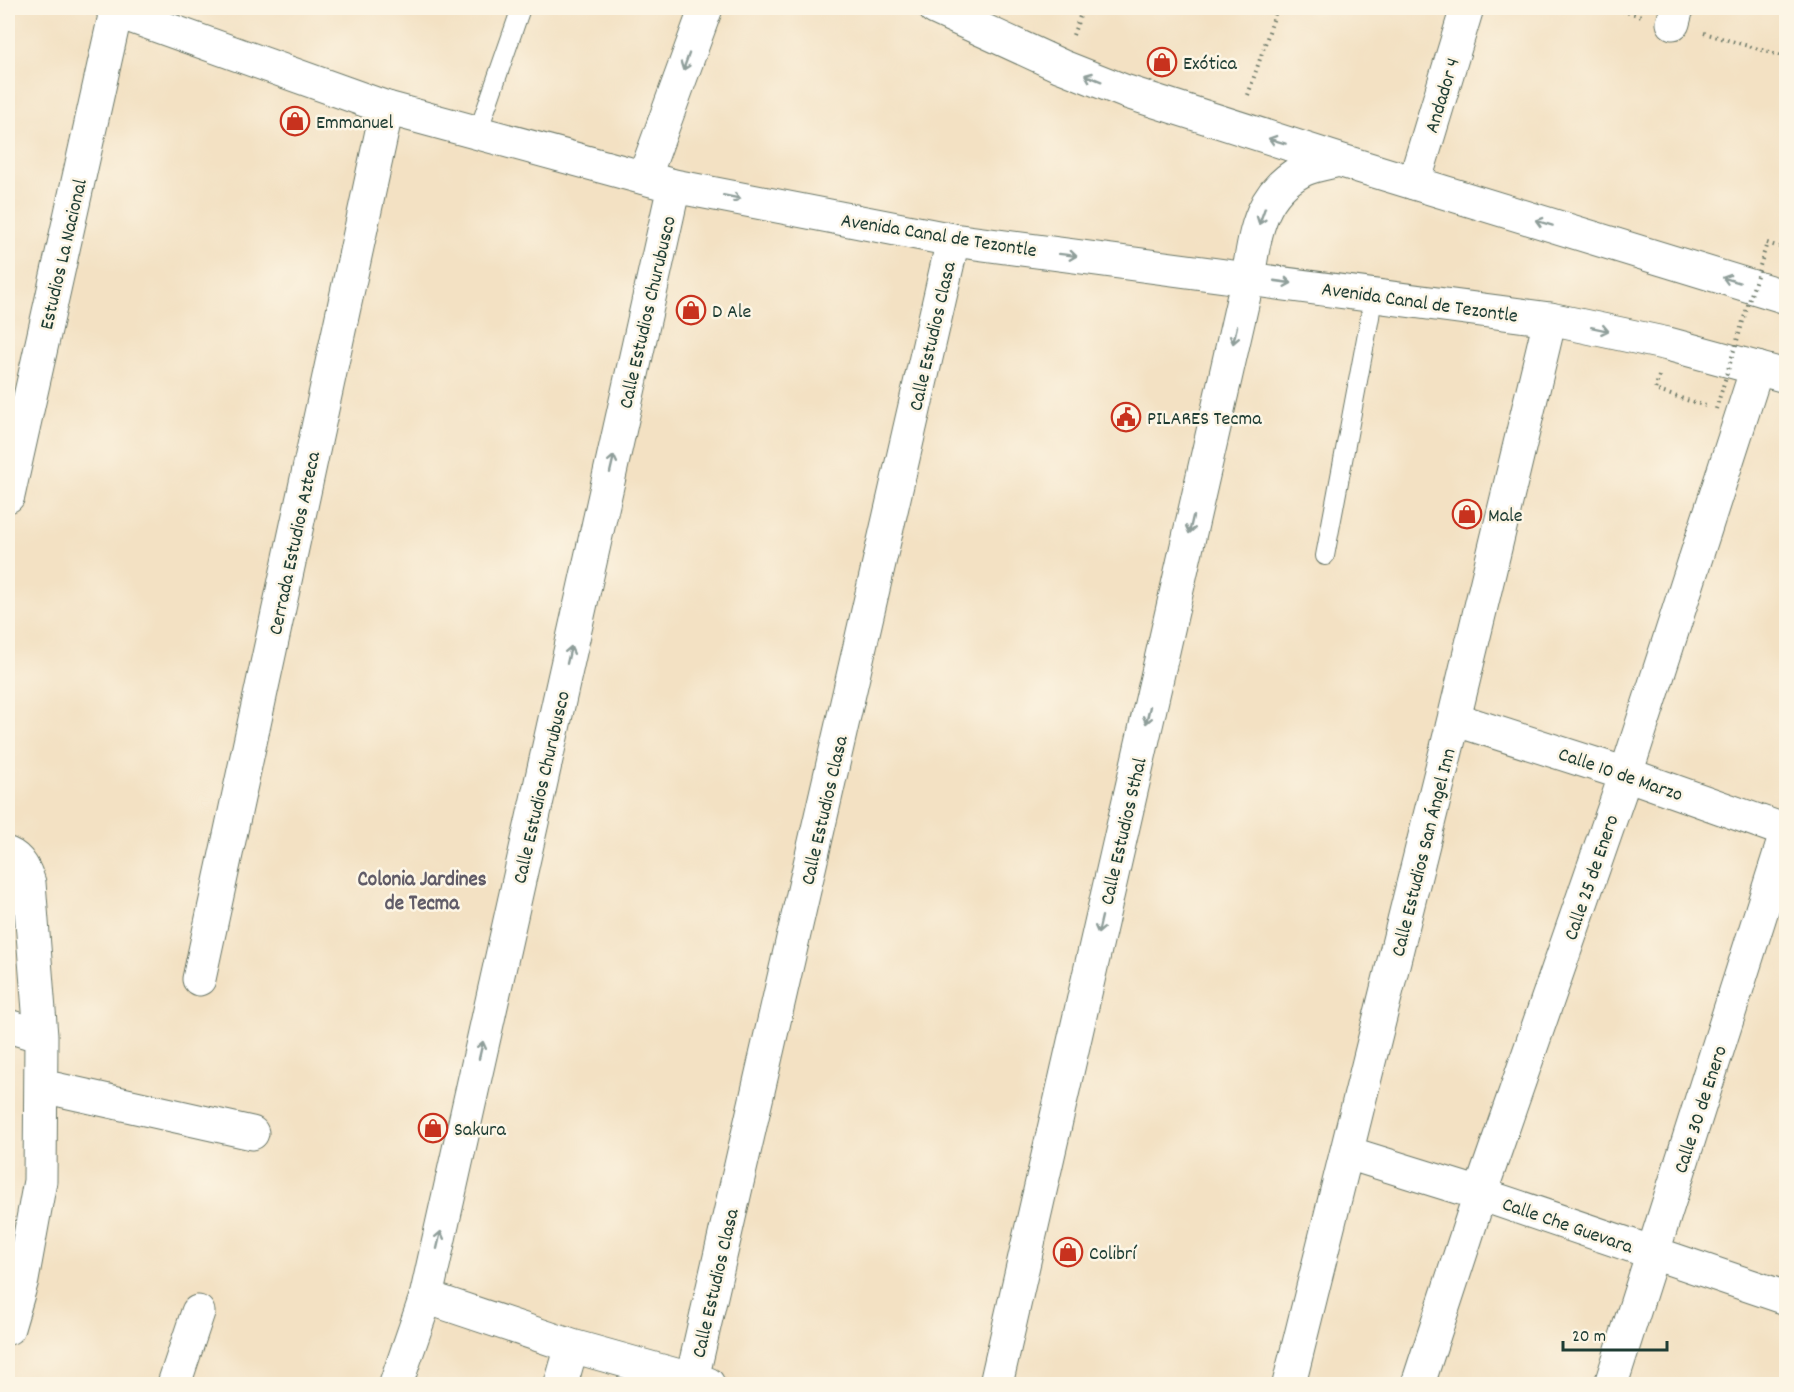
<svg xmlns="http://www.w3.org/2000/svg" width="1794" height="1392" font-family="Dekko,sans-serif">
<style>
.lines{fill:none;stroke-linecap:round;stroke-linejoin:round}
.lane-casing{stroke:#697666;stroke-width:20}
.street-casing{stroke:#697666;stroke-width:35}
.secondary-casing{stroke:#697666;stroke-width:35}
.path{stroke:#697666;stroke-width:4;stroke-dasharray:1.5 4.5;stroke-linecap:butt}
.lane{stroke:#fff;stroke-width:18}
.street{stroke:#fff;stroke-width:33}
.secondary{stroke:#fff;stroke-width:33}
.path-bridge{stroke:#697666;stroke-width:4;stroke-dasharray:1.5 4.5;stroke-linecap:butt}
.oneway{stroke:#8f9e9a}
.labels{text-anchor:middle;stroke-width:5;stroke-linejoin:round;paint-order:stroke}
.poi-label{font-size:20px;fill:#1f3d34;stroke:#fcf5e5;text-anchor:start}
.street-label{font-size:20px;fill:#1f3d34;stroke:#fcf5e5}
.neighbourhood-label{font-size:21px;font-weight:bold;fill:#615c68;stroke:#fcf5e5}
</style>
<rect width="100%" height="100%" fill="#fcf5e5"/>
<filter id="ink" filterUnits="userSpaceOnUse"><feTurbulence type="fractalNoise" baseFrequency=".0167" numOctaves="2"/><feDisplacementMap in="SourceGraphic" scale="12" xChannelSelector="R" yChannelSelector="G"/><feConvolveMatrix kernelMatrix="1 2 1 2 8 2 1 2 1" color-interpolation-filters="sRGB"/></filter>
<filter id="wash" filterUnits="userSpaceOnUse"><feTurbulence type="fractalNoise" baseFrequency=".008" numOctaves="4" result="noise"/><feDisplacementMap in="SourceGraphic" scale="24" xChannelSelector="R" yChannelSelector="G"/><feGaussianBlur stdDeviation="1.35" result="paint"/><feColorMatrix in="noise" values="0 0 0 0 0 0 0 0 0 0 0 0 0 0 0 0 0 1.4 0 .05"/><feComposite in="paint" operator="in"/></filter>
<g filter="url(#wash)">
<rect width="100%" height="100%" fill="#f3e1c3"/>
</g>
<g filter="url(#ink)">
<g class="lines">
<g class="lane-casing">
<path id="lane" d="M478,132L521,8
M1325,556L1370,317L1373,294"/>
</g>
<g class="street-casing">
<path id="street" d="M1673,23L1677,8
M1414,183L1467,8
M8,496L116,11
M1454,719L1626,774L1786,831
M8,854C20,859 25,871 29,883L41,1036L40,1181L22,1280L8,1328
M199,979L387,108
M8,1026L41,1036
M42,1086L252,1133
M1348,1153L1480,1194L1786,1298
M426,1297L572,1346L708,1384
M692,1379L953,240
M174,1384L198,1312
M561,1384L572,1346
M996,1384L1248,278
M1289,1384L1454,719L1550,319
M1418,1384L1480,1194L1626,774L1757,368
M1611,1384L1786,834"/>
</g>
<g class="secondary-casing">
<path id="secondary" d="M112,8L116,11L387,108L674,186L953,240L1550,319L1668,344L1786,376
M935,8L1061,66L1124,91L1339,160L1786,297
M644,178L706,8
M1248,278C1255,234 1259,193 1303,170C1313,165 1327,163 1339,160
M396,1384L426,1297L674,186"/>
</g>
<path class="path" d="M1610,8L1642,16
M1704,33L1786,57
M1073,35L1083,8
M1248,95L1277,8
M1767,243L1786,249
M1659,376L1655,390L1709,407"/>
<use href="#lane" class="lane"/>
<use href="#street" class="street"/>
<use href="#secondary" class="secondary"/>
<path class="path-bridge" d="M1716,409L1767,243"/>
</g>
<defs><path id="oneway-shaft" d="M-6 0H5M1.5-3L5.5 0L1.5 3" fill="none" stroke-width="1.6" stroke-linecap="round" stroke-linejoin="round" transform="scale(1.5)"/></defs>
<g class="oneway">
<use href="#oneway-shaft" transform="translate(686 62) rotate(110)"/>
<use href="#oneway-shaft" transform="translate(1093 78) rotate(-158)"/>
<use href="#oneway-shaft" transform="translate(1277 141) rotate(-163)"/>
<use href="#oneway-shaft" transform="translate(732 197) rotate(11)"/>
<use href="#oneway-shaft" transform="translate(1262 216) rotate(110)"/>
<use href="#oneway-shaft" transform="translate(1544 223) rotate(-163)"/>
<use href="#oneway-shaft" transform="translate(1068 255) rotate(7)"/>
<use href="#oneway-shaft" transform="translate(1731 280) rotate(-163)"/>
<use href="#oneway-shaft" transform="translate(1283 282) rotate(8)"/>
<use href="#oneway-shaft" transform="translate(1600 329) rotate(12)"/>
<use href="#oneway-shaft" transform="translate(1235 335) rotate(103)"/>
<use href="#oneway-shaft" transform="translate(612 464) rotate(-77)"/>
<use href="#oneway-shaft" transform="translate(1191 525) rotate(103)"/>
<use href="#oneway-shaft" transform="translate(569 655) rotate(-77)"/>
<use href="#oneway-shaft" transform="translate(1148 715) rotate(103)"/>
<use href="#oneway-shaft" transform="translate(1100 925) rotate(103)"/>
<use href="#oneway-shaft" transform="translate(481 1050) rotate(-77)"/>
<use href="#oneway-shaft" transform="translate(439 1240) rotate(-77)"/>
</g>
</g>
<defs>
<g id="shop-ring" transform="scale(1.5)"><circle r="9.5" fill="#fcf5e5" stroke="#c8321e" stroke-width="1.5"/><path d="M-5-2.5h2.3a2.7 3.5 0 0 1 5.4 0H5L5.5 6h-11ZM-1.5-2.5h3a1.5 2.3 0 0 0-3 0Z" fill="#c8321e"/></g>
<g id="civic-ring" transform="scale(1.5)"><circle r="9.5" fill="#fcf5e5" stroke="#c8321e" stroke-width="1.5"/><path d="M-.6-6.5H3V-4.5H.6V-3L4-1V1h2V6H-6V1h2V-1L-.6-3ZM-1.2 2.5V6h2.4V2.5Z" fill="#c8321e"/></g>
</defs>
<g fill-rule="evenodd">
<use href="#shop-ring" x="1162" y="62"/>
<use href="#shop-ring" x="295" y="121"/>
<use href="#shop-ring" x="691" y="310"/>
<use href="#civic-ring" x="1126" y="417"/>
<use href="#shop-ring" x="1467" y="514"/>
<use href="#shop-ring" x="433" y="1128"/>
<use href="#shop-ring" x="1068" y="1252"/>
</g>
<g class="labels">
<g class="poi-label">
<text x="1183" y="69">Exótica</text>
<text x="316" y="128">Emmanuel</text>
<text x="712" y="317">D Ale</text>
<text x="1147" y="424">PILARES Tecma</text>
<text x="1488" y="521">Male</text>
<text x="454" y="1135">Sakura</text>
<text x="1089" y="1259">Colibrí</text>
</g>
<g class="street-label">
<text transform="translate(1441 95) rotate(-73)" y="7">Andador 4</text>
<text transform="translate(939 234) rotate(9)" y="7">Avenida Canal de Tezontle</text>
<text transform="translate(62 254) rotate(-77)" y="7">Estudios La Nacional</text>
<text transform="translate(1420 301) rotate(8)" y="7">Avenida Canal de Tezontle</text>
<text transform="translate(646 312) rotate(-77)" y="7">Calle Estudios Churubusco</text>
<text transform="translate(931 336) rotate(-77)" y="7">Calle Estudios Clasa</text>
<text transform="translate(293 543) rotate(-78)" y="7">Cerrada Estudios Azteca</text>
<text transform="translate(1621 773) rotate(19)" y="7">Calle 10 de Marzo</text>
<text transform="translate(540 787) rotate(-77)" y="7">Calle Estudios Churubusco</text>
<text transform="translate(823 810) rotate(-77)" y="7">Calle Estudios Clasa</text>
<text transform="translate(1122 831) rotate(-77)" y="7">Calle Estudios Sthal</text>
<text transform="translate(1422 852) rotate(-76)" y="7">Calle Estudios San Ángel Inn</text>
<text transform="translate(1590 877) rotate(-71)" y="7">Calle 25 de Enero</text>
<text transform="translate(1699 1109) rotate(-72)" y="7">Calle 30 de Enero</text>
<text transform="translate(1568 1224) rotate(19)" y="7">Calle Che Guevara</text>
<text transform="translate(714 1283) rotate(-77)" y="7">Calle Estudios Clasa</text>
</g>
<g class="neighbourhood-label">
<text x="422" y="885">Colonia Jardines<tspan x="422" dy="24">de Tecma</tspan></text>
</g>
</g>
<rect width="1794" height="1392" fill="none" stroke="#fcf5e5" stroke-width="30"/>
<path d="M1563 1341v9h104v-9" fill="none" stroke="#1f3d34" stroke-width="3"/>
<text x="1572" y="1341" font-size="18" fill="#1f3d34" stroke="#fcf5e5" stroke-width="4.5" paint-order="stroke">20 m</text>
</svg>
